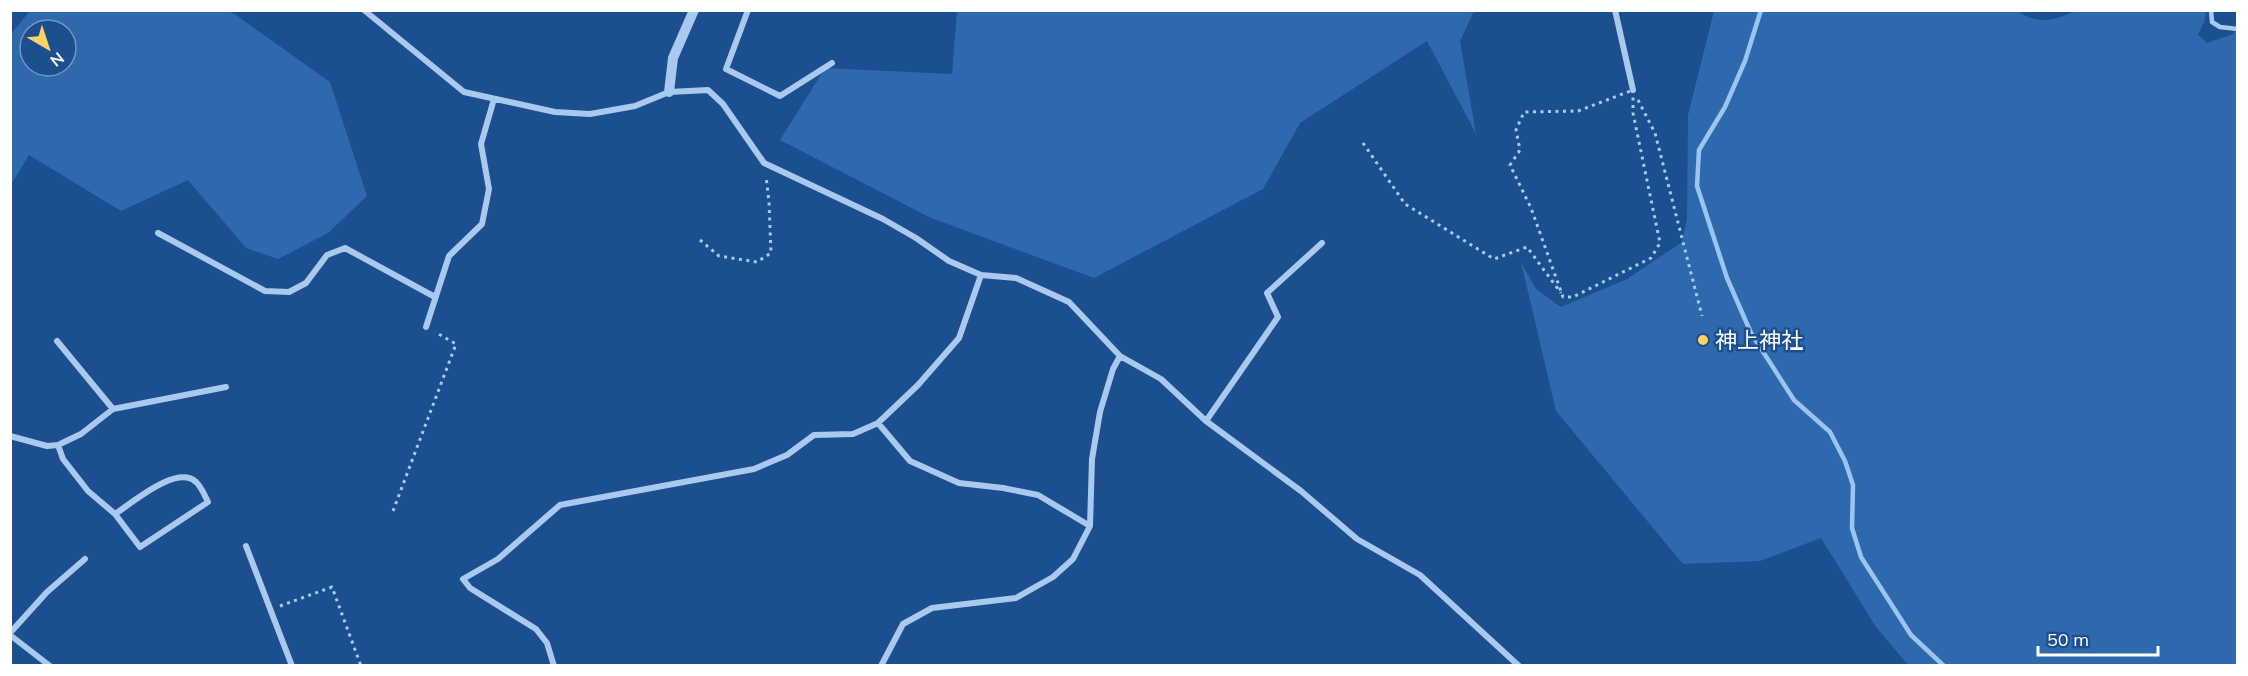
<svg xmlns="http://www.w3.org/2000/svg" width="2248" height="676" font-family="Mulish,'Noto Sans JP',sans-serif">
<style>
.green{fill:#2e69ad;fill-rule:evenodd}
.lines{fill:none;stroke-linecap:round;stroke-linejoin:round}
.stream{stroke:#9cc4f0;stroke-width:4.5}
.path{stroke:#a9c9ee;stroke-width:3;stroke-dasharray:3 4.5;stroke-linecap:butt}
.service{stroke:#a9c9ee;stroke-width:4.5}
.minor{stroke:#a9c9ee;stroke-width:6}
.tertiary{stroke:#a9c9ee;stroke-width:10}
.poi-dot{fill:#ffd166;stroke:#1b4f8f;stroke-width:2}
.labels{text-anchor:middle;stroke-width:5;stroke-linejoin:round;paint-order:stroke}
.poi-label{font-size:22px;fill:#fff;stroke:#1b4f8f;text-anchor:start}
</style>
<rect width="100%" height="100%" fill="#1b4f8f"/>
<path class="green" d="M2016,10C2036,25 2054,21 2075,11H2206L2205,20L2198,35L2207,43L2233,34L2237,25V665H1908L1876,627L1821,538L1760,561L1683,564L1556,411L1521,262L1536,289L1561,307L1627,279L1682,242L1687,219L1688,115L1714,11Z
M224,11L233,13L330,82L367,196L328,233L278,259L246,248L188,180L121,211L29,155L11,185V34L30,11ZM30,30H66V66H30Z
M957,11H1474L1460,41L1476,134L1427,41L1300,123L1263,189L1094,278L931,218L780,140L825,68L952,74Z"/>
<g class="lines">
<path class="stream" d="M1761,10L1745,61L1725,107L1699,150L1697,186L1727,278L1751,333L1794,400L1830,432L1845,461L1853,485L1852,528L1861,557L1911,635L1944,666"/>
<path class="path" d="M1633,90V113L1660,243L1651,258L1573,297H1563L1531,208L1510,165L1520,150L1516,130L1524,112L1578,111Z
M1638,100L1655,133L1702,316
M1363,143L1405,204L1494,259L1527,247L1561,293
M700,240L719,256L757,262L771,253L769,202L766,176
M393,511L456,344L435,332
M280,606L332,587L361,666"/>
<path class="service" d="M2211,10L2212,22L2220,27L2238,29"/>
<path class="minor" d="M364,10L464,92L555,112L590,114L635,106L669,92L708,90L723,104L764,163L883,219L916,238L949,261L981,275L1016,278L1069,302L1120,356L1113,369L1100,412L1092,459L1090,526L1073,559L1053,577L1016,598L932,608L903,624L881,666
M748,10L726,69L780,96L832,63
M1615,10L1633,90
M158,233L265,291L289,292L306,283L327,255L345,248L435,297
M426,327L449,256L482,224L489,189L481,144L494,99
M57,341L113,409
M1120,356L1161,379L1206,421L1301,491L1357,539L1420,575L1519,666
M1206,421L1278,317L1267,293L1322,243
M878,423L910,461L959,483L1003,488L1038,495L1090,526
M10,436L47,446L58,445L81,434L113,409L226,387
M58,445L63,459L88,491L115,514L140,547L208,502C205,496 201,486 196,482C177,464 132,503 115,514
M246,546L292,666
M10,633L47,592L85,559
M10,635L50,666
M554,666L547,643L536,629L470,588L463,579L498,559L560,505L754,469L787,455L814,435L853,434L878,423L918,385L959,338L981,275"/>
<path class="tertiary" d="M669,92L673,58L694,10"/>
</g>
<circle class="poi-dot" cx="1703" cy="340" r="6"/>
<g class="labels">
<g class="poi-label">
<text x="1715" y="348">神上神社</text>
</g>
</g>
<rect width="2248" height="676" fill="none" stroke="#ffffff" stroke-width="24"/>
<g transform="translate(48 48) rotate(141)"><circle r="28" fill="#1b4f8f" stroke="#7695bc" stroke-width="1.5"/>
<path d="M0-4.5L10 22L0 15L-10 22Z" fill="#ffd166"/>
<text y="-9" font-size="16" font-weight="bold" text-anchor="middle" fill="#ffffff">N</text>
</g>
<path d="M2038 646v9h120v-9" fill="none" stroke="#ffffff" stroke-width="3"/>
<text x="2047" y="646" font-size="18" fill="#ffffff" stroke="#1b4f8f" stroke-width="4.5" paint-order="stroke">50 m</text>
</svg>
